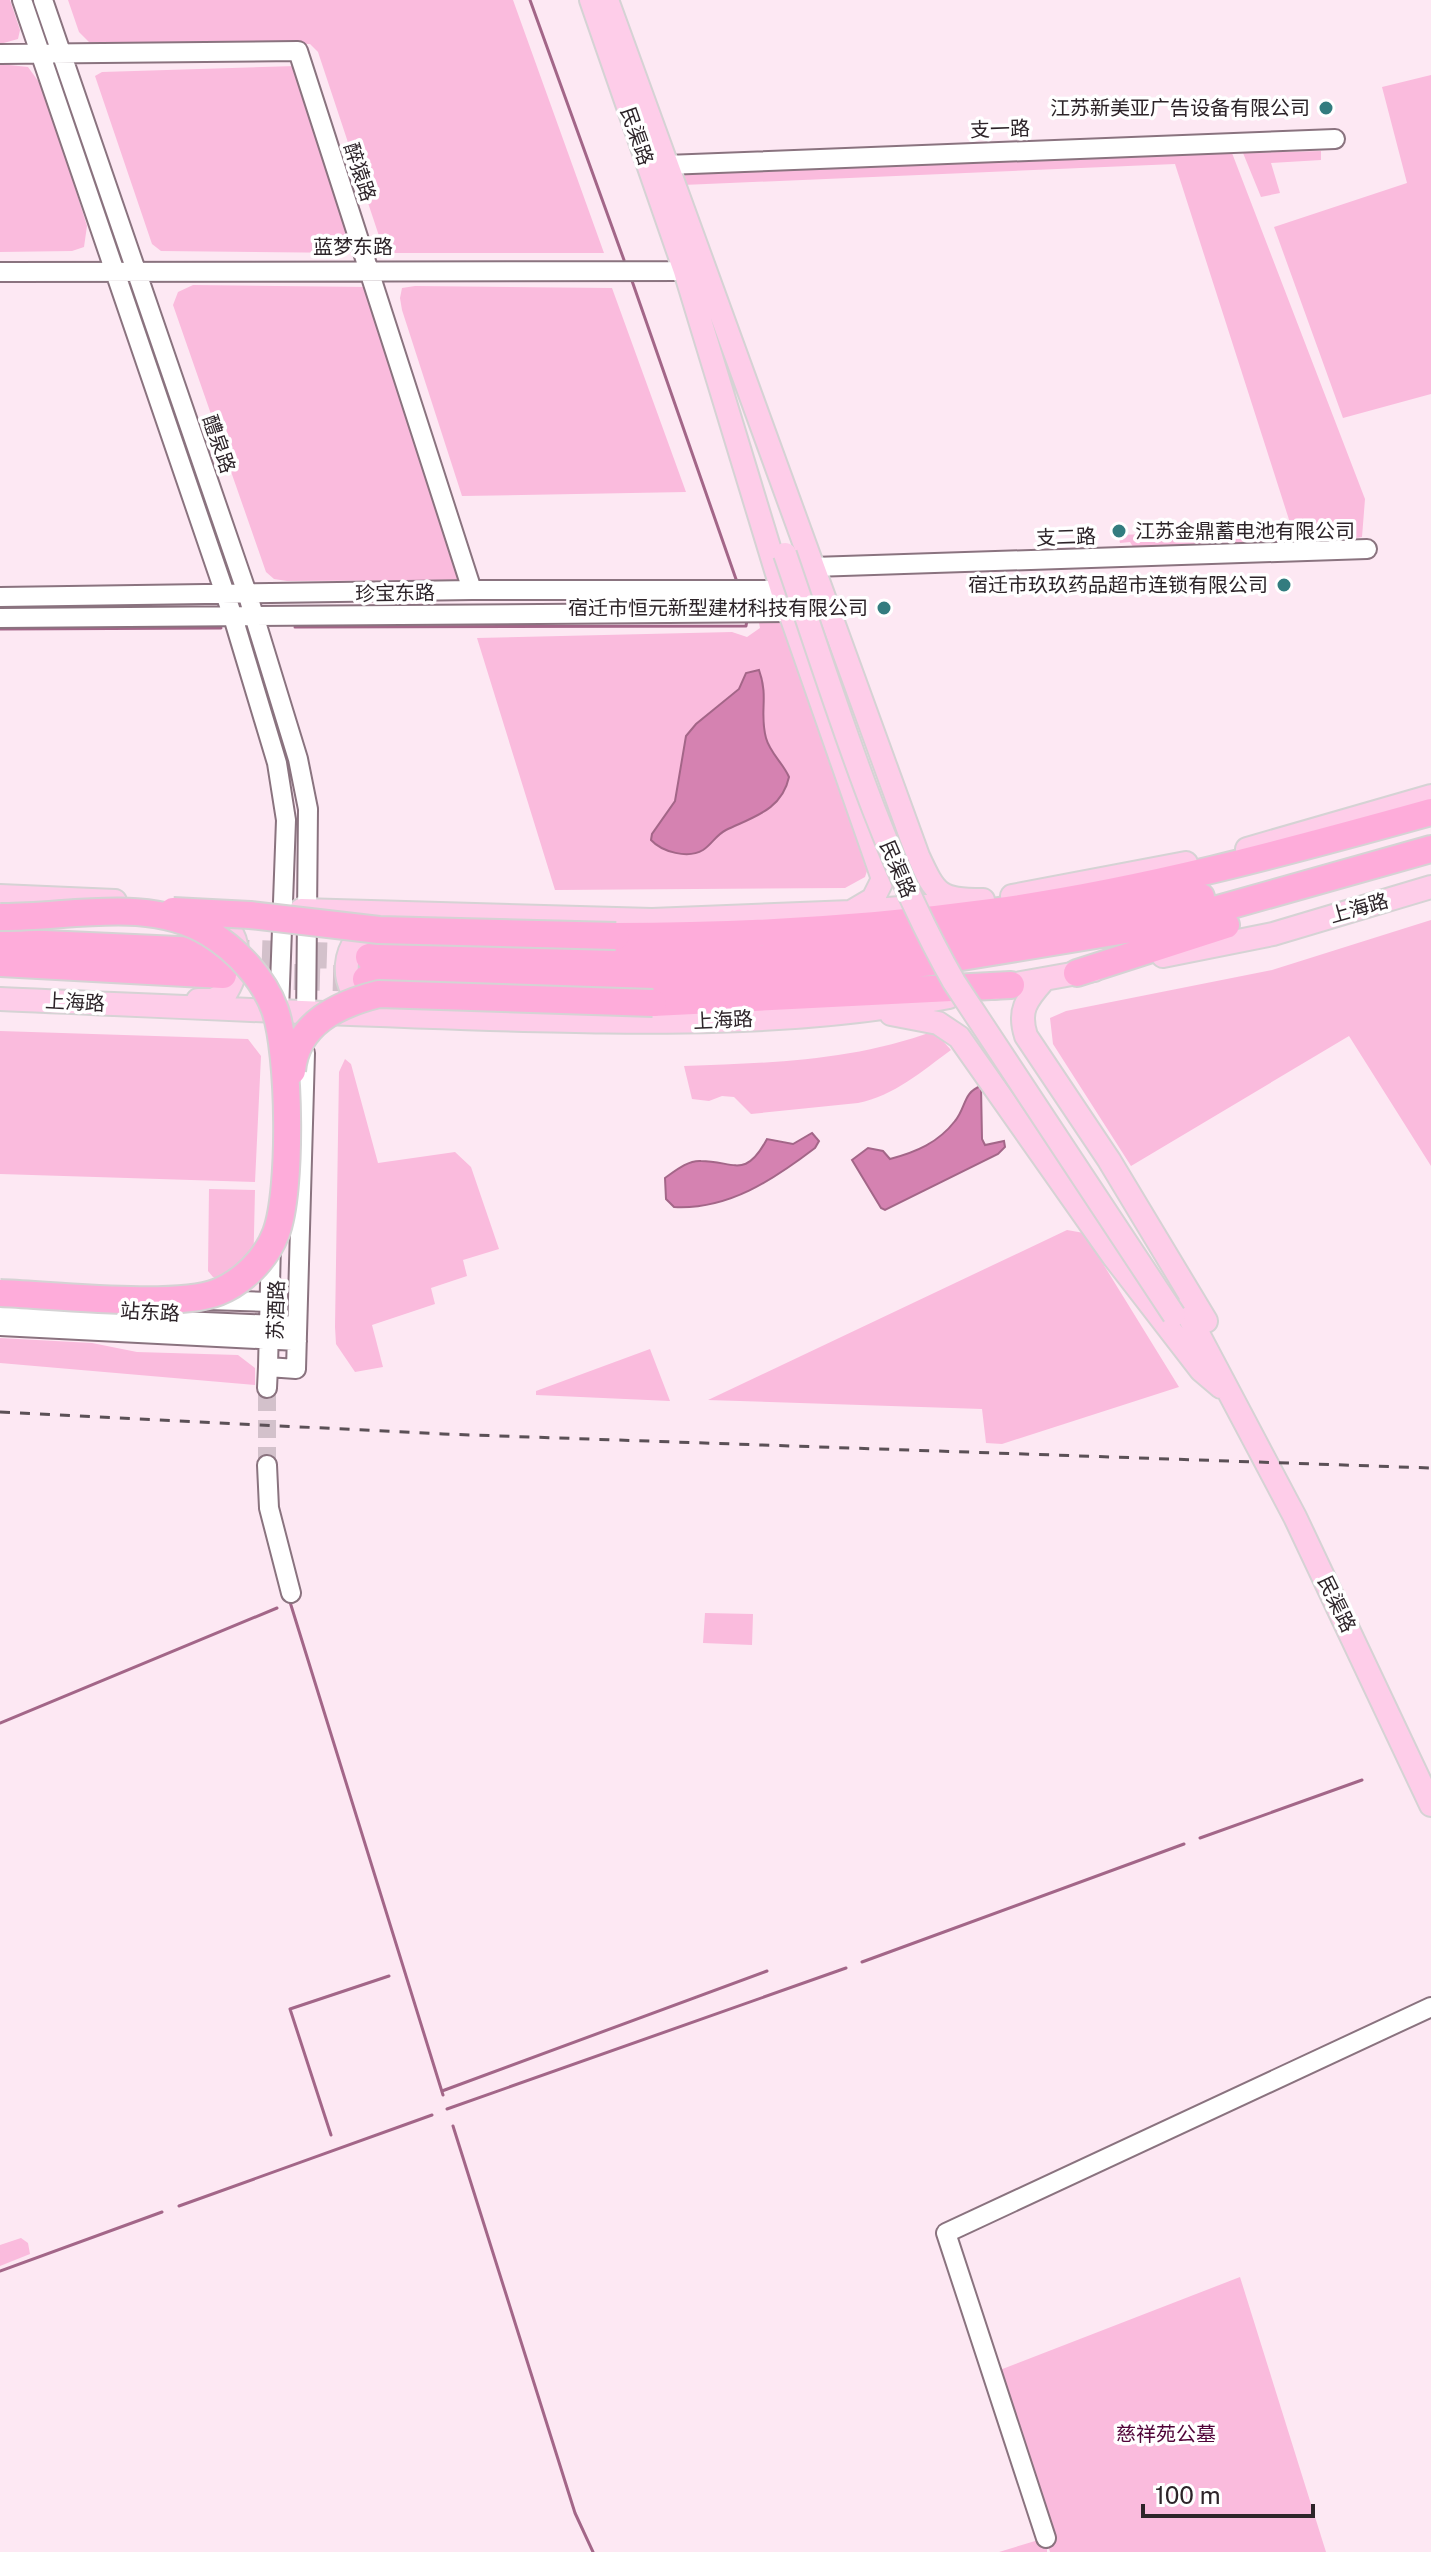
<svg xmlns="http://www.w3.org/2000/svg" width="1431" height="2552" font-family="'Public Sans','Noto Sans SC',sans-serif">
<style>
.green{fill:#fabbdd}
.water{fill:#d582b1;stroke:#a36688;stroke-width:2}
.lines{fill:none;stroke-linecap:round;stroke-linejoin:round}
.stream{stroke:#a36688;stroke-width:3}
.minor-tunnel{stroke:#d3c1cb;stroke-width:18;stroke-dasharray:18 9;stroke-linecap:butt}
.highway-tunnel{stroke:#d3c1cb;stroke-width:26;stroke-dasharray:26 13;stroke-linecap:butt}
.minor-casing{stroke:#8a737f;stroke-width:22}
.major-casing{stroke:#d5d3d4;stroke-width:26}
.highway-casing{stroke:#d5d3d4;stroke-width:30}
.minor{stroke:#fff;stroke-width:18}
.major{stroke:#fecde9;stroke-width:22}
.highway{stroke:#feacda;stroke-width:26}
.rail{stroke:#5b5056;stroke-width:3;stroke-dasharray:10 10;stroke-linecap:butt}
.major-bridge-casing{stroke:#d5d3d4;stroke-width:26;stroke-linecap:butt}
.highway-bridge-casing{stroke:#d5d3d4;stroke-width:30;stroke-linecap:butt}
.major-bridge{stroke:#fecde9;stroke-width:22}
.highway-bridge{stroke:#feacda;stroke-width:26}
.poi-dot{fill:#337c7f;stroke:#fff;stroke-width:3}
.labels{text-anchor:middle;stroke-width:7;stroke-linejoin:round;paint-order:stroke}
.poi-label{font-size:20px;fill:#2d2429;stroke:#fff;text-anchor:end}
.street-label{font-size:20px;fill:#2d2429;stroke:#fff}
.park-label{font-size:20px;fill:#510539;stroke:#fff}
</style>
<rect width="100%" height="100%" fill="#fde8f3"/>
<path class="green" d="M0,0H10L20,30L18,39L0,44Z
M68,0H513L604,253H394L380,239L318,52L310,44L90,43L79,32Z
M0,64L28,67L44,89L87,226L84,247L72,251L0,252Z
M296,66L355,253L161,251L152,244L95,76L102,72Z
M1431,75V394L1343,418L1274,227L1407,183L1382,87Z
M1321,151V160L1271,163L1280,193L1261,197L1243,153Z
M1232,153L1365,499L1362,537L1351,539V545L1135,550L1130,542L1120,543L1118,535L1292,529L1175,164L683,185L678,174Z
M193,285L368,287L461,580L287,581L274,579L266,572L173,305L178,292Z
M415,286L612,288L686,492L462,496L402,310L400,298L402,288Z
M779,616L867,871L865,877L845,888L555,890L477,638L732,632L747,637L760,628L758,618Z
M1431,920V1166L1349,1036L1131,1166L1053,1044L1050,1018L1066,1011L1272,970Z
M0,1031L248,1039L261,1056L255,1182L0,1174Z
M934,1031L951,1050C922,1071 894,1096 858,1103L751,1114L734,1097L722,1096L709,1101L692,1099L684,1066C770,1063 853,1061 934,1031Z
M345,1059L351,1064L378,1163L455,1152L471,1167L499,1249L463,1260L467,1276L431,1288L435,1304L372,1325L383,1367L355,1372L336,1344L335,1327L339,1072Z
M209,1189L255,1190L253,1277H213L208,1271Z
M1067,1230L1084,1233L1179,1387L1002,1444L986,1443L982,1409L708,1400Z
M0,1338L92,1343L137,1352L238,1355L255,1368V1385L0,1363Z
M650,1349L670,1401L536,1395V1391Z
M705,1613L753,1614L752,1645L703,1643Z
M21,2238L28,2243L30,2254L0,2266V2245Z
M1240,2277L1326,2552H1050L1047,2543V2552H999L1045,2538L992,2373Z"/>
<path class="water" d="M759,670C769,698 759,712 766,738C770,753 783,763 789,777C782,810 753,817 726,830C716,835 712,844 703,850C688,859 662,852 651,840L652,834L675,801L686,736L696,724L739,689L746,673Z
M981,1086L982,1139L985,1145L1004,1141L1005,1147L998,1154L885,1210L881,1208L852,1160L868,1148L883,1151L890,1159C916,1152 938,1143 955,1121C966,1108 963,1092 981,1086Z
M812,1133L819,1141L815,1148C773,1180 728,1210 674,1207L666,1199L665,1178C675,1171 688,1160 701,1161C734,1161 745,1180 767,1139L793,1144Z"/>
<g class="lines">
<path class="stream" d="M530,0L624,260
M631,278L737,582
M295,627L746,626L747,620
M0,629L221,628
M290,1602L443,2095
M0,1723L277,1608
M1200,1838L1362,1780
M862,1962L1184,1844
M442,2091L767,1971
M447,2109L846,1968
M453,2126L575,2513L593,2552
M331,2135L290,2009L389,1976
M179,2206L432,2115
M0,2271L162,2212"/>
<path class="minor-tunnel" d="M267,1465V1388"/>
<path class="highway-tunnel" d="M223,952L369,957
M255,976L366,979"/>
<g class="minor-casing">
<path id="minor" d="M22,0L233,617L277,763L286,820L279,1011
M43,0L248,596L298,759L308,809L306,1024
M0,54L298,51L472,590
M666,165L1335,139
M0,272L685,271L697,267
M813,567L1367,549
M0,597L472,590H782
M0,618L790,612
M271,1244L268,1367L296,1369L305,1053
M208,1300L269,1302
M0,1313L297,1326
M0,1326L297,1341
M267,1388L268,1367
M267,1465L269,1508L291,1593
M1046,2538L946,2233L1431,2007"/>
</g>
<g class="major-casing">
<path id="major" d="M591,0L685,271L782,590L883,879L873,899L851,912
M607,0L918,856C936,895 939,900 983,900
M1247,849L1431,796
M0,896L115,901
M1012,896L1186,863
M301,910L652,920L851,912L962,903
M1163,956L1273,934L1431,887
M1043,981C1026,1000 1018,1011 1026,1036L1109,1160L1206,1321
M994,988L1094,970
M0,999C163,1006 327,1014 490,1019C643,1023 798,1027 949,997
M198,1000H213L226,993C244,964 243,921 203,915
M372,1009C335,991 340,937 378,925
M891,1014L938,1023L959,1037L1113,1256L1201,1370L1221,1387
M1185,1309L1295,1517L1431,1805"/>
</g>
<g class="highway-casing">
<path id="highway" d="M616,936C741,936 868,929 992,912C1140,892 1287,852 1431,812
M0,942L223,952
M369,957C579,964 789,960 998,932C1066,922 1134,914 1201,897
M0,963L223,975
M1077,973L1226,925
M366,979L641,983L830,974L931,962L1168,923L1431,849
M653,1003L1011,985"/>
</g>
<use href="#minor" class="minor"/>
<use href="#major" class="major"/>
<use href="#highway" class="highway"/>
<path class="rail" d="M0,1412L443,1434L1431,1468"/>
<g class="major-bridge-casing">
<path id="major-bridge" d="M785,554C835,699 878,848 954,982L1174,1315"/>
</g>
<g class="highway-bridge-casing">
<path id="highway-bridge" d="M173,911L250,915L379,930L616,936
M0,917C68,918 148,896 209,933C237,950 264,979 275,1010C290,1053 292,1191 276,1233C266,1259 243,1282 218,1292C176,1309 51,1295 0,1293
M292,1071C296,1024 338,1004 379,994L653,1003"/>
</g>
<use href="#major-bridge" class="major-bridge"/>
<use href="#highway-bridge" class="highway-bridge"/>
</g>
<g class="poi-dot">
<circle cx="1326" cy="108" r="8"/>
<circle cx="1119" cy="531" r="8"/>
<circle cx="1284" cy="585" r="8"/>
<circle cx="884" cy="608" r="8"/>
</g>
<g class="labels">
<g class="poi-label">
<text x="1310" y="115">江苏新美亚广告设备有限公司</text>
<text x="1135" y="538" text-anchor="start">江苏金鼎蓄电池有限公司</text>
<text x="1268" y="592">宿迁市玖玖药品超市连锁有限公司</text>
<text x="868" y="615">宿迁市恒元新型建材科技有限公司</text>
</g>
<g class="street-label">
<text transform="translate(1000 129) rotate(-2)" y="7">支一路</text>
<text transform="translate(637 136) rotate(71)" y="7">民渠路</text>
<text transform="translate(360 172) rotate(72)" y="7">醉猿路</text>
<text x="353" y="254">蓝梦东路</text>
<text transform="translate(219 444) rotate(71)" y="7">醴泉路</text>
<text transform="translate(1066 537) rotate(-2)" y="7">支二路</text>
<text transform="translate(395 593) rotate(-1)" y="7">珍宝东路</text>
<text transform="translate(898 869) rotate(67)" y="7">民渠路</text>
<text transform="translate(1359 908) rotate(-16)" y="7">上海路</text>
<text transform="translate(75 1002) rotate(3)" y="7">上海路</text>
<text transform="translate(723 1020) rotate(-3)" y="7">上海路</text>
<text transform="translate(276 1310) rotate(-88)" y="7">苏酒路</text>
<text transform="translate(150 1312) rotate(3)" y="7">站东路</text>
<text transform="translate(1337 1604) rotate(64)" y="7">民渠路</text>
</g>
<g class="park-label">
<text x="1166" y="2441">慈祥苑公墓</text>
</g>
</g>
<path d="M1143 2504v12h170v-12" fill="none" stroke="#2d2429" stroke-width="4"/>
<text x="1155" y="2504" font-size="24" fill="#2d2429" stroke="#ffffff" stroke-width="6" paint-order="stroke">100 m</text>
</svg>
